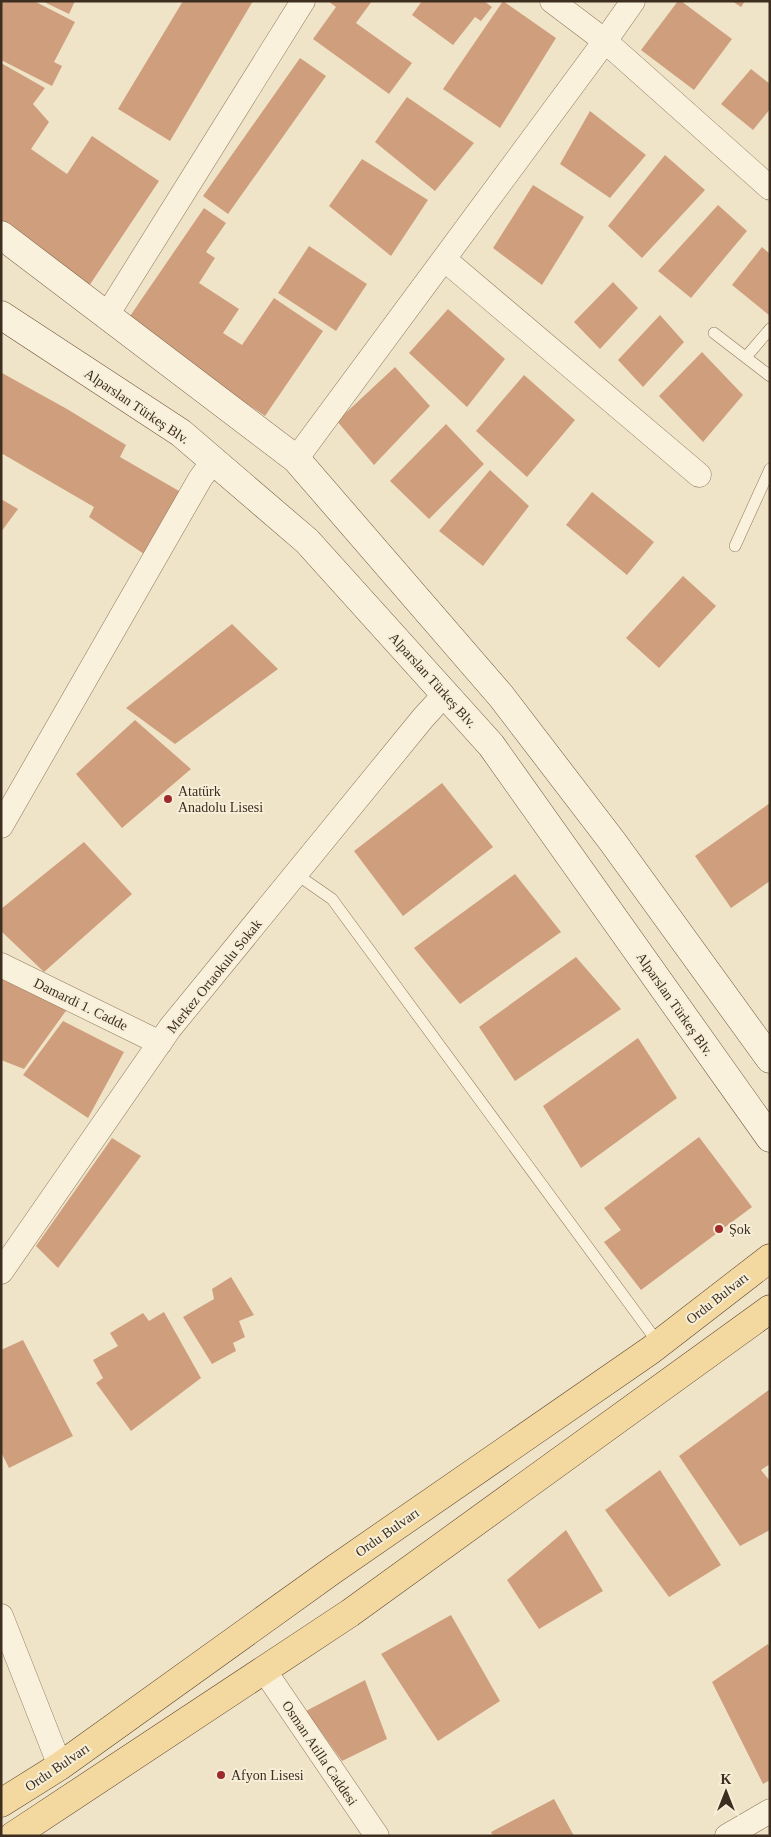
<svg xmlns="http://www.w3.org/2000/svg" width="771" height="1837" font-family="'Times New Roman',serif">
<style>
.building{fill:#cf9f7d}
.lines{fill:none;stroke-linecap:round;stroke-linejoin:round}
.lane-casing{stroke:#8d765c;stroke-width:12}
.street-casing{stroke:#8d765c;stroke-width:25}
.secondary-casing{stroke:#6f573f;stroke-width:29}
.primary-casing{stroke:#5b4430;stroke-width:29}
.lane{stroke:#faf1dc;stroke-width:11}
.street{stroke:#faf1dc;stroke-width:24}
.secondary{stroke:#faf1dc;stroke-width:28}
.primary{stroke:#f3d9a0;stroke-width:28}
.poi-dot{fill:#9e2a2b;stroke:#f7eed8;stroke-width:2}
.labels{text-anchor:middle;stroke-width:4;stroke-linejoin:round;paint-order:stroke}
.street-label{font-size:14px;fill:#3d2e20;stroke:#f7eed8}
.poi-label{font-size:14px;fill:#3d2e20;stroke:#f7eed8;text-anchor:start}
</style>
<rect width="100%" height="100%" fill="#f0e4c8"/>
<path class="building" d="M1,1H34L75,22L54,62L62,66L52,86L1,60Z
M42,1H75L69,14Z
M183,1H253L170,141L118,109Z
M328,1H372L356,23L412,63L389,94L313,39L336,7Z
M422,1H484L492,7L481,21L475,17L453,45L412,15Z
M503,1L556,38L500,128L443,89Z
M678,1H681L732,39L694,90L641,50Z
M732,1H745L741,7Z
M300,58L326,76L228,214L203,196Z
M1,63L45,88L33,104L49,122L31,149L67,174L92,136L159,181L89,286L1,228Z
M751,69L770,84V109L753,130L721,104Z
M407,97L474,143L435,191L375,142Z
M590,111L646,155L610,198L560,164Z
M665,155L705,190L642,258L608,226Z
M362,159L428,200L391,256L329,206Z
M533,185L584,217L542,285L493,248Z
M718,205L747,231L691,298L658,271Z
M204,208L226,223L206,252L215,258L199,283L239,309L223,333L242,345L274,298L323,331L265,416L126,322Z
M309,246L367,284L336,331L278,293Z
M762,247L770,254V316L732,285Z
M613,282L638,308L600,349L574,322Z
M448,309L505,359L467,407L409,353Z
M660,315L684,342L643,387L618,360Z
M702,352L743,395L703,442L659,396Z
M395,367L430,406L374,465L337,421Z
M2,373L67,409L126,445L120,457L186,495L150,558L89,517L94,507L1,453Z
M524,375L575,420L527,477L476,431Z
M446,424L484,464L429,519L390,481Z
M490,470L529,506L483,566L439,531Z
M592,492L654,542L627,575L566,525Z
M1,499L18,509L1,532Z
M683,576L716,606L659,668L626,638Z
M232,624L278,669L175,744L126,708Z
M135,720L191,769L122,828L76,774Z
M442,783L493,847L403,916L354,851Z
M770,803V881L731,908L695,856Z
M84,842L132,894L44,972L1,931V909Z
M515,874L561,932L460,1004L414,948Z
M576,957L621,1009L515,1081L479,1027Z
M1,972L68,1008L24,1069L1,1060Z
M63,1021L124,1052L88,1118L23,1075Z
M638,1038L677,1098L581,1168L543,1106Z
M699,1137L752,1207L641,1290L604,1242L621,1230L604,1208Z
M112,1138L141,1156L58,1268L36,1246Z
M231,1277L254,1315L239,1321L245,1337L233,1343L236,1351L212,1364L183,1317L214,1299L212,1289Z
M164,1312L201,1378L131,1431L96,1383L103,1378L93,1360L118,1346L110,1333L143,1313L149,1321Z
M23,1340L73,1436L9,1468L1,1452V1350Z
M770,1389V1464L761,1470L770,1481V1530L740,1546L679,1456Z
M660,1470L721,1565L669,1597L605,1510Z
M566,1530L603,1591L539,1629L507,1580Z
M451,1615L500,1701L438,1741L381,1654Z
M768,1644L770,1647V1780L763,1784L712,1682Z
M365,1680L387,1739L342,1761L306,1711Z
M554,1799L574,1836H493L491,1832Z"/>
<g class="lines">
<g class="lane-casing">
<path id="lane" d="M714,333L770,376
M746,357L770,329
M735,546L770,469
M296,874L332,899L659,1344"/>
</g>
<g class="street-casing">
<path id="street" d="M552,1L605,41L770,188
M444,259L699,475
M107,315L303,1
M296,459L605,41L633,1
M1,826L200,479L213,461
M1,965L160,1043
M1,1272L170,1028L423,718L445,694
M1,1616L60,1766
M264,1670L377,1836
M727,1836L770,1811"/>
</g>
<g class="secondary-casing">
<path id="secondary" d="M1,235L296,459L501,696L612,841L770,1059
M1,315L181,433L307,541L491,745L770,1138"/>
</g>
<g class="primary-casing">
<path id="primary" d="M1,1803L60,1766L333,1570L651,1350L770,1258
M13,1836L350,1613L770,1309"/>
</g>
<use href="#lane" class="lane"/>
<use href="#street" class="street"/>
<use href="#secondary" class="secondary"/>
<use href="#primary" class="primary"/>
</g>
<g class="poi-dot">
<circle cx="168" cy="799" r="5"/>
<circle cx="719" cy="1229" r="5"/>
<circle cx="221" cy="1775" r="5"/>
</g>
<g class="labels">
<g class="street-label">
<text transform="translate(137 406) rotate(34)" y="5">Alparslan Türkeş Blv.</text>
<text transform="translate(433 680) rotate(48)" y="5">Alparslan Türkeş Blv.</text>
<text transform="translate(214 976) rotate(-51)" y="5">Merkez Ortaokulu Sokak</text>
<text transform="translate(81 1004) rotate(26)" y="5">Damardi 1. Cadde</text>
<text transform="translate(675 1004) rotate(55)" y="5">Alparslan Türkeş Blv.</text>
<text transform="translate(717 1298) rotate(-38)" y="5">Ordu Bulvarı</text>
<text transform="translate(387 1532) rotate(-35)" y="5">Ordu Bulvarı</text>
<text transform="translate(320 1753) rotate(56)" y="5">Osman Atilla Caddesi</text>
<text transform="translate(57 1767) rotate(-34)" y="5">Ordu Bulvarı</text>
</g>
<g class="poi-label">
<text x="178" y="796">Atatürk<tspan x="178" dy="16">Anadolu Lisesi</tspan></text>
<text x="729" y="1234">Şok</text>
<text x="231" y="1780">Afyon Lisesi</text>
</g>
</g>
<rect width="771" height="1837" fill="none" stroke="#3d2e20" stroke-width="5"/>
<g transform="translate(726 1792)" stroke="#f7eed8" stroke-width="4" paint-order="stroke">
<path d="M0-4L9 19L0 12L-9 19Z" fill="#3d2e20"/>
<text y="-8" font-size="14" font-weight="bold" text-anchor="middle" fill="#3d2e20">K</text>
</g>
</svg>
